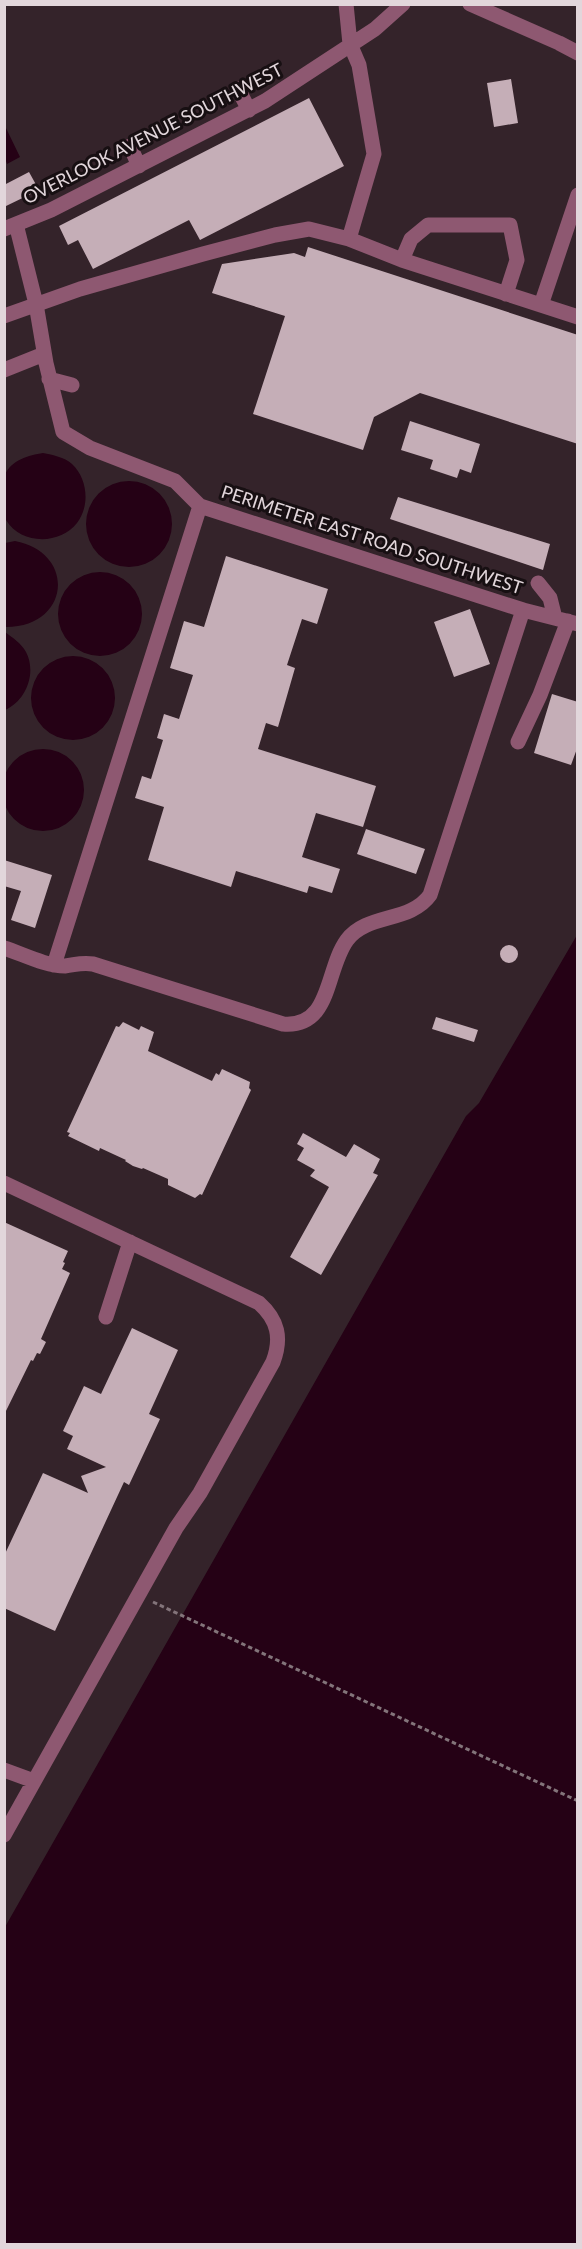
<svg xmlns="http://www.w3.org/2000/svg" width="582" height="2249" font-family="Lato,sans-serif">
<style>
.water{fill:#250115}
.building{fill:#c5aeb7}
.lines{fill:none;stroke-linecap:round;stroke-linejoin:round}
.path{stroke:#83747a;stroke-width:3;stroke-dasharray:4.5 3;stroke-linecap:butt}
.minor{stroke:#8e5871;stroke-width:15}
.labels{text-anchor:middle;stroke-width:6;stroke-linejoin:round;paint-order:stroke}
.street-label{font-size:18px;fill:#e2d6db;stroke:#170f12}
</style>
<rect width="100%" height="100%" fill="#34232a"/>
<path class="water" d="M5,126L20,157L7,164L5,158Z
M43,453C53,455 64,457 72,464C88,479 90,506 77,523C60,545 21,545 6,520C3,514 4,505 4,498C4,491 3,481 5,475C11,460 29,455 43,453Z
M86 524a43 43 0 1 1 86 0a43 43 0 1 1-86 0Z
M15,541C77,553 70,627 6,627L5,543Z
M58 614a42 42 0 1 1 84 0a42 42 0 1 1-84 0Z
M5,632C13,638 21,643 26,652C37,673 26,701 5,710Z
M31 698a42 42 0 1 1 84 0a42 42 0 1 1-84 0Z
M2 790a41 41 0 1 1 82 0a41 41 0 1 1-82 0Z
M577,935V2244H5V1927L466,1116L479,1103Z"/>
<path class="building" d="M511,79L518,123L494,127L487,83Z
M309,98L344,166L200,240L189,220L93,269L78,240L68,245L59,226Z
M29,172L39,190L4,207V185Z
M308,247L578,335V444L420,393L374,417L363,450L253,414L285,316L212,293L222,264L294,253L305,257Z
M410,421L480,444L471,473L460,469L457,478L430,469L433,460L401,450Z
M398,497L550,544L543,570L390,519Z
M226,556L328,589L317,624L302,619L287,665L295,668L278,727L266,723L258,749L376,786L363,827L316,813L302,857L340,869L332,893L309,886L307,893L236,871L231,887L148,860L164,807L135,798L142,776L151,779L163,740L157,738L164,714L179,719L193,675L170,668L184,621L204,627Z
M470,609L490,664L454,677L434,622Z
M552,694L578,702V746L571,765L534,753Z
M366,829L425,849L416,874L357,854Z
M4,860L52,875L35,928L11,920L21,891L4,886Z
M500 954a9 9 0 1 1 18 0a9 9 0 1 1-18 0Z
M436,1017L478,1030L474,1042L432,1029Z
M123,1022L139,1030L141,1026L154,1032L148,1051L212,1081L216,1073L219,1075L222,1069L250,1082L249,1088L251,1090L202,1195L200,1194L195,1198L168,1185V1179L143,1168L142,1169L133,1166L125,1161L126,1160L100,1148L99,1151L68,1136L70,1133L67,1132L116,1026L119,1027Z
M303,1133L346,1157L354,1144L380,1159L373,1173L378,1175L321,1275L290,1257L329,1187L310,1176L315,1170L297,1160L304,1148L297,1144Z
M4,1222L68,1251L63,1262L65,1263L62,1269L70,1273L41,1339L46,1342L40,1354L37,1353L33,1361L31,1360L4,1415Z
M132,1328L178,1350L149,1414L160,1419L129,1485L124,1482L55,1631L4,1608V1556L43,1473L88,1493L81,1476L106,1467L67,1449L73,1436L63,1431L84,1386L101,1394Z"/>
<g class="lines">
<path class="path" d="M153,1602L578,1801"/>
<path class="minor" d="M346,4L350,44L359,65L374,154L349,239
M470,4L559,43L578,53
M238,89L249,110
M130,146L139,166
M16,224L36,304L46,363L63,432L90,448L175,481L200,506L523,610L578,624
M4,229L51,210L265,101L375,29L403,4
M402,260L411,239L428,225H510L517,260L506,294
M541,305L578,195
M4,316L80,289L203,254L275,235L309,229L349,239L402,260L578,317
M4,370L44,354
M49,379L72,385
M538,583L550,598L555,618
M518,742L540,695L568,621
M4,948C23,954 45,966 65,966C75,965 81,962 93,964L283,1024C332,1028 325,970 347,940C367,913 410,923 430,895L523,610
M54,965L200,506
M4,1183L259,1303C278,1320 282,1338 273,1362L200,1493L176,1528L4,1835
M106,1317L130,1242
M4,1770L34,1781"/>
</g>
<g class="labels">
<g class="street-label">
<text transform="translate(153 134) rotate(-27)" y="6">OVERLOOK AVENUE SOUTHWEST</text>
<text transform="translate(372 540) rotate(18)" y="6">PERIMETER EAST ROAD SOUTHWEST</text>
</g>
</g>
<rect width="582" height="2249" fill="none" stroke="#e2d6db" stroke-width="12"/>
</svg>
